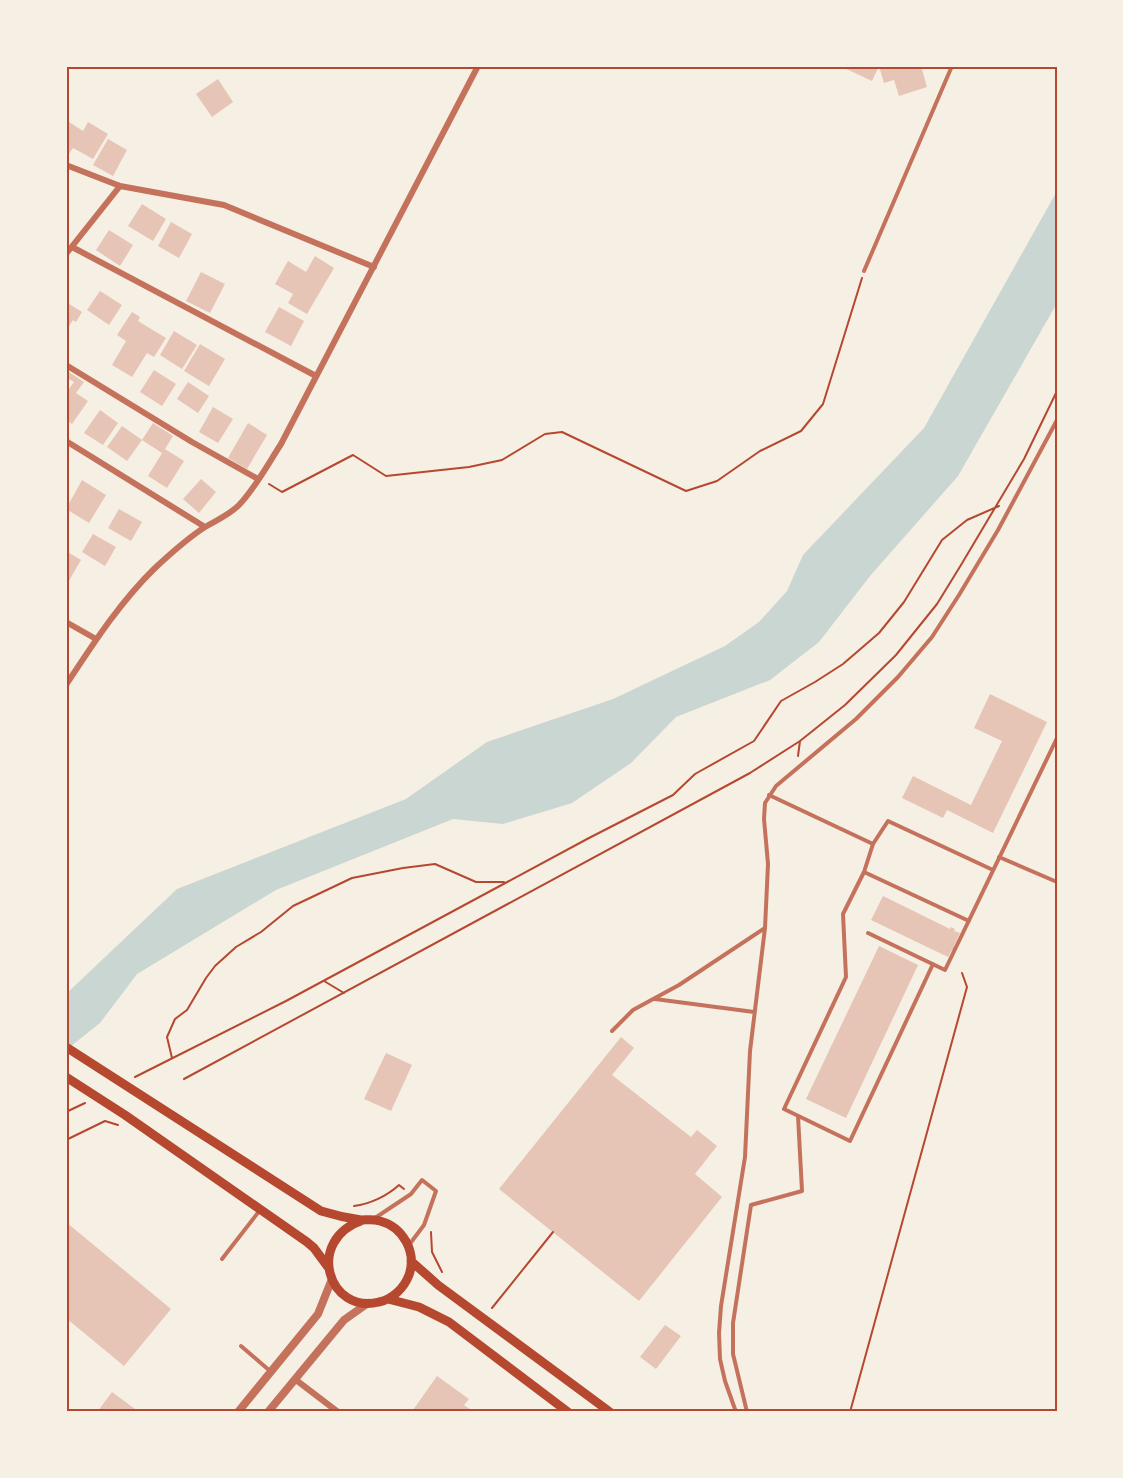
<svg xmlns="http://www.w3.org/2000/svg" width="1123" height="1478" font-family="Inter,sans-serif">
<style>
.water{fill:#c9d6d2}
.building{fill:#e6c5b7}
.lines{fill:none;stroke-linecap:round;stroke-linejoin:round}
.path{stroke:#b5482f;stroke-width:2}
.service{stroke:#c5725c;stroke-width:4}
.minor{stroke:#c5725c;stroke-width:6}
.tertiary{stroke:#c5725c;stroke-width:8}
.secondary{stroke:#b5482f;stroke-width:9}
.neatline{fill:none;stroke:#b5482f;stroke-width:2}
</style>
<rect width="100%" height="100%" fill="#f6efe4"/>
<path class="water" d="M1057,191V303L958,476L870,576L819,642L770,680L676,717L631,763L572,803L503,824L453,819L276,890L137,974L100,1023L66,1050V994L177,889L406,799L487,742L613,699L725,646L759,622L787,591L803,555L924,428Z"/>
<path class="building" d="M840,66H921L927,87L899,96L894,80L884,83L879,66L872,81Z
M218,79L233,102L212,117L196,94Z
M66,120L83,131L88,122L108,134L93,159L73,148L68,155L66,154Z
M108,139L127,150L113,176L93,165Z
M142,204L166,219L153,241L128,226Z
M171,222L192,234L179,258L158,246Z
M109,230L133,245L120,266L96,250Z
M315,256L334,268L307,314L288,303L293,294L275,284L288,261L306,272Z
M201,272L225,284L210,313L186,301Z
M100,291L122,305L109,325L87,310Z
M66,302L82,312L76,322L73,320L66,331Z
M279,307L304,321L291,346L265,332Z
M132,312L140,317L138,321L166,338L154,357L147,353L132,377L112,365L126,341L117,335Z
M174,331L197,345L182,369L160,355Z
M200,344L225,359L209,386L184,371Z
M154,370L176,384L162,406L140,392Z
M69,372L84,382L76,393L88,401L72,424L66,419V393L74,382L66,377Z
M188,382L209,396L198,413L177,399Z
M213,407L233,419L218,443L199,432Z
M100,410L118,423L103,445L84,433Z
M153,423L173,436L165,449L184,461L167,488L148,476L162,453L142,440Z
M248,423L267,435L247,469L228,458Z
M122,426L142,440L127,461L107,447Z
M201,479L216,492L199,513L183,499Z
M82,480L106,495L89,523L66,509Z
M119,509L142,522L131,541L108,528Z
M93,534L116,547L105,566L82,552Z
M66,551L81,560L66,586Z
M990,694L1047,722L993,833L947,810L943,818L902,798L913,776L971,805L1002,741L974,728Z
M883,896L950,929L951,927L955,929L954,931L960,933L954,946H956L954,951L952,950L948,957L871,920Z
M879,946L918,965L846,1118L806,1099Z
M621,1037L634,1048L612,1075L691,1137L697,1130L717,1146L695,1174L722,1197L639,1301L499,1189Z
M386,1053L412,1065L391,1111L364,1099Z
M66,1222L171,1309L124,1366L66,1318Z
M665,1325L681,1336L656,1369L640,1357Z
M437,1376L469,1399L464,1405L474,1412H415L413,1410Z
M112,1392L139,1412H97Z"/>
<g class="lines">
<path class="path" d="M269,484L282,492L353,455L386,476L469,467L502,460L545,434L562,432L686,491L717,481L760,451L801,431L823,404L862,278
M798,756L800,741
M324,981L344,993
M172,1058L167,1037L175,1019L187,1010L206,978L215,966L236,947L261,932L293,906L352,878L403,868L435,864L476,882H504
M135,1077L286,1001L589,838L673,795L695,774L754,741L781,701L815,682L843,664L879,633L904,602L942,540L967,520L999,506
M184,1079L750,773L800,741L845,705L896,655L937,604L961,565L1024,459L1057,391
M66,1112L85,1103
M66,1140L105,1121L118,1125
M354,1206C370,1204 387,1196 399,1185L404,1189
M431,1232L432,1252L442,1272
M492,1308L553,1232
M850,1412L967,987L962,973"/>
<path class="service" d="M864,271L952,66
M769,795L873,844
M999,857L1057,882
M864,872L843,914L846,977L784,1109L850,1141L933,964
M969,921L864,872L873,844L888,821L993,870
M868,933L945,970L1057,738
M655,999L754,1012
M612,1031L633,1010L679,985L765,928
M375,1218L411,1194L422,1180L436,1191L424,1225L409,1245
M222,1259L260,1210
M241,1346L270,1371
M736,1412L725,1381L720,1359L719,1333L721,1306L745,1157L750,1051L765,928L768,864L764,819L765,803L776,786L856,719L898,677L932,637L959,595L998,530L1057,420
M747,1412L733,1354V1323L751,1205L802,1191L798,1116"/>
<path class="minor" d="M66,165L120,186L224,205L374,267
M72,247L316,376
M66,254L120,186
M66,365L192,442L258,479
M66,441L205,527
M66,622L96,639
M66,685C93,644 120,602 155,568C170,554 188,538 205,527C217,520 229,515 239,505C256,487 268,464 281,444L478,66
M296,1380L338,1412"/>
<path class="tertiary" d="M238,1412L318,1314L332,1279
M268,1412L344,1320L368,1303"/>
<path class="secondary" d="M66,1047L321,1211C334,1215 347,1218 361,1220C368,1220 373,1219 380,1221C403,1227 417,1252 409,1275C404,1288 393,1299 379,1302C329,1315 304,1240 363,1220
M66,1077L125,1115L307,1242L314,1248L328,1267
M411,1261L438,1285L610,1412
M388,1299L419,1307L449,1322L568,1412"/>
</g>
<rect width="1123" height="1478" fill="none" stroke="#f6efe4" stroke-width="135"/>
<rect x="68" y="68" width="988" height="1342" class="neatline"/>
</svg>
